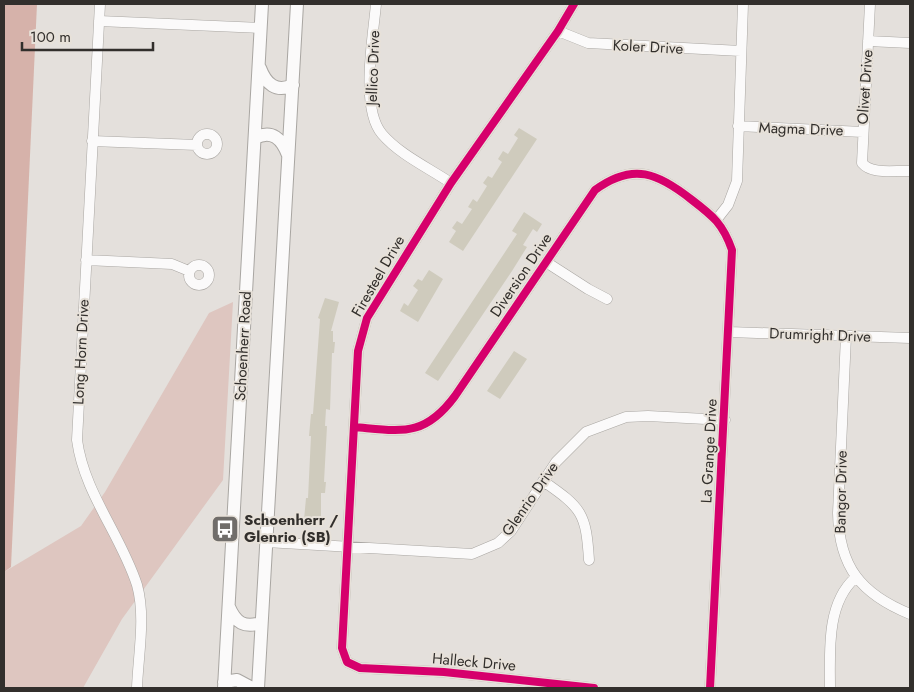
<svg xmlns="http://www.w3.org/2000/svg" width="914" height="692" font-family="Jost,sans-serif">
<style>
.green{fill:#dec6c0}
.forest{fill:#d6b2aa}
.building{fill:#cfcbbd}
.lines{fill:none;stroke-linecap:round;stroke-linejoin:round}
.minor-casing{stroke:#a9a6a2;stroke-width:11}
.major-casing{stroke:#a9a6a2;stroke-width:14}
.minor{stroke:#fbfafa;stroke-width:10}
.major{stroke:#fbfafa;stroke-width:12}
.cycleway-casing{stroke:#e7e1d9;stroke-width:11}
.cycleway{stroke:#d6006c;stroke-width:8}
.labels{text-anchor:middle;stroke-width:4;stroke-linejoin:round;paint-order:stroke}
.street-label{font-size:15px;fill:#322f2c;stroke:#e7e1d9}
.poi-label{font-size:15px;font-weight:bold;fill:#322f2c;stroke:#e7e1d9;text-anchor:start}
</style>
<rect width="100%" height="100%" fill="#e4e0dc"/>
<path class="green" d="M233,302L223,480L122,619L83,688H4V572L81,526L105,492L209,313Z"/>
<path class="forest" d="M4,4H37L11,567L4,572Z"/>
<path class="building" d="M519,128L537,139L463,251L449,242L456,231L452,228L457,221L462,224L472,209L468,207L473,199L477,202L487,186L483,183L488,176L492,178L502,162L498,159L503,151L508,154L518,138L514,135Z
M524,212L542,224L537,232L533,229L523,245L527,247L512,271L438,381L425,373L517,234L512,231Z
M429,270L443,279L418,322L400,311L404,303L408,306L418,290L413,286L418,279L422,281Z
M325,298L339,302L331,331H333V342H335L334,353H332L330,410L326,409L325,426H327L324,482H326L325,493H321V521L304,520L306,498H308L311,436H309L311,414H313L320,319L318,318Z
M514,351L527,359L500,399L487,391Z"/>
<g class="lines">
<g class="minor-casing">
<path id="minor" d="M100,4L77,440C84,493 121,535 137,585C146,617 138,656 137,688
M376,4C373,38 360,108 382,134C400,155 429,168 451,183
M574,4L558,31L451,183L367,318L358,351L342,648L347,662L360,668L444,672L594,688
M870,4L862,163C872,175 895,170 910,171
M99,21L261,28
M558,31L588,43L741,51
M868,41L910,43
M738,126L863,132
M197 144a10 10 0 1 1 20 0a10 10 0 1 1-20 0Z
M92,141L197,145
M717,219L728,205L737,181L743,4
M86,260L172,264L189,271
M546,262L588,289L607,299
M189 275a10 10 0 1 1 20 0a10 10 0 1 1-20 0Z
M729,332L910,338
M846,336L838,513C839,567 861,594 910,614
M354,427C401,431 424,438 455,396L595,190C633,162 658,173 692,200C713,216 723,224 732,250L710,688
M543,481C582,508 586,513 589,560
M266,542L472,554L498,543L511,531L556,462L586,432L626,417L648,416L725,420
M830,688C830,652 826,604 855,578"/>
</g>
<g class="major-casing">
<path id="major" d="M260,68C266,84 276,93 293,85
M255,138C272,129 282,139 288,155
M229,607C236,623 244,628 261,623
M224,682L237,680L252,688
M224,688L262,4
M258,688L297,4"/>
</g>
<use href="#minor" class="minor"/>
<use href="#major" class="major"/>
<g class="cycleway-casing">
<path id="cycleway" d="M574,4L558,31L451,183L367,318L358,351L342,648L347,662L360,668L444,672L594,688
M354,427C401,431 424,438 455,396L595,190C633,162 658,173 692,200C713,216 723,224 732,250L710,688"/>
</g>
<use href="#cycleway" class="cycleway"/>
</g>
<defs>
<g id="bus-square" transform="scale(1.4375)"><rect x="-9" y="-9" width="18" height="18" rx="4" fill="#706d6a" stroke="#e7e1d9"/><path d="M-5-6H5V4H4V6H2V4H-2V6H-4V4H-5ZM-3.5-4V0h7V-4ZM-3.5 1.2v1.5H-2V1.2ZM2 1.2v1.5H3.5V1.2Z" fill="#fff"/></g>
</defs>
<g fill-rule="evenodd">
<use href="#bus-square" x="225" y="529"/>
</g>
<g class="labels">
<g class="street-label">
<text transform="translate(648 47) rotate(3)" y="5">Koler Drive</text>
<text transform="translate(373 68) rotate(-88)" y="5">Jellico Drive</text>
<text transform="translate(865 87) rotate(-86)" y="5">Olivet Drive</text>
<text transform="translate(801 129) rotate(2)" y="5">Magma Drive</text>
<text transform="translate(521 275) rotate(-56)" y="5">Diversion Drive</text>
<text transform="translate(378 276) rotate(-60)" y="5">Firesteel Drive</text>
<text transform="translate(820 335) rotate(2)" y="5">Drumright Drive</text>
<text transform="translate(243 346) rotate(-87)" y="5">Schoenherr Road</text>
<text transform="translate(81 352) rotate(-87)" y="5">Long Horn Drive</text>
<text transform="translate(709 451) rotate(-87)" y="5">La Grange Drive</text>
<text transform="translate(841 492) rotate(-89)" y="5">Bangor Drive</text>
<text transform="translate(530 499) rotate(-55)" y="5">Glenrio Drive</text>
<text transform="translate(474 662) rotate(5)" y="5">Halleck Drive</text>
</g>
<g class="poi-label">
<text x="244" y="525">Schoenherr /<tspan x="244" dy="17">Glenrio (SB)</tspan></text>
</g>
</g>
<rect width="914" height="692" fill="none" stroke="#322f2c" stroke-width="10"/>
<path d="M22 42v8h131v-8" fill="none" stroke="#322f2c" stroke-width="2.5"/>
<text x="30" y="42" font-size="15" fill="#322f2c" stroke="#e7e1d9" stroke-width="4" paint-order="stroke">100 m</text>
</svg>
